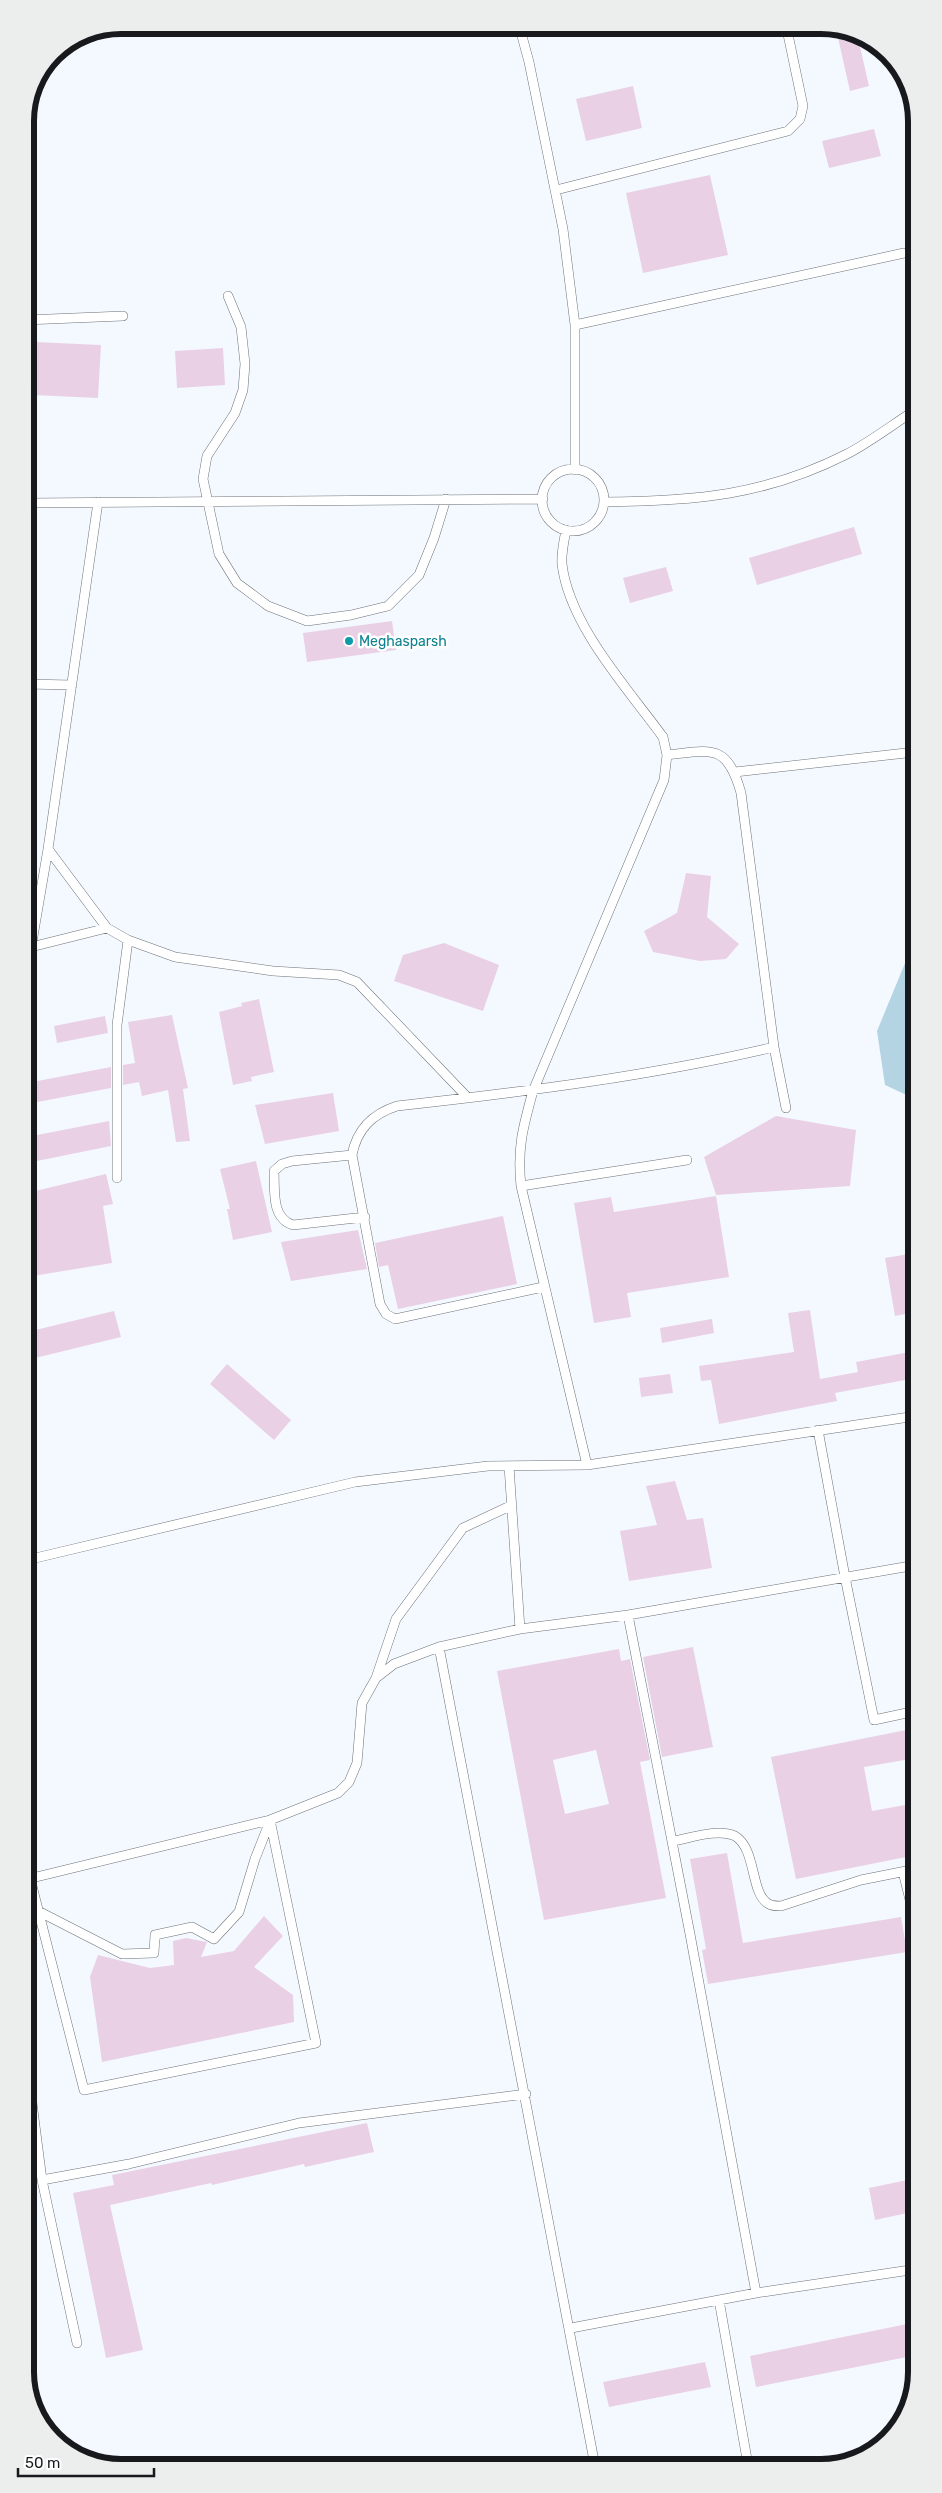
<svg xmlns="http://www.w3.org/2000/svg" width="942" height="2493" font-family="Rubik,sans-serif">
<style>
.water{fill:#b4d4e4}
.building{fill:#e9d0e5;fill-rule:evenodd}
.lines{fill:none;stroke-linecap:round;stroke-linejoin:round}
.service-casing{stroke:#6d7278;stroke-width:10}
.service{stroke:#fff;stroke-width:9}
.culture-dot{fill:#0f9aa8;stroke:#fff;stroke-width:2}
.labels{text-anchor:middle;stroke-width:5;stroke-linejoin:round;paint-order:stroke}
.culture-label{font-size:14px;fill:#0d838f;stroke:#fff;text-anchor:start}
.rim{fill:none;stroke:#17191c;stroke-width:6}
</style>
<rect width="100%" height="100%" fill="#f4f9ff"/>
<path class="water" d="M915,939V1099L885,1085L877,1031Z"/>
<path class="building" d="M836,29L858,38L869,86L850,91Z
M633,86L642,128L586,141L576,99Z
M874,129L881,156L829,168L822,141Z
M710,175L728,255L643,273L626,193Z
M35,342L101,345L98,398L33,395Z
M223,348L225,385L177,388L175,351Z
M854,527L862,554L757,585L749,558Z
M666,567L673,591L630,603L623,578Z
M392,621L396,650L307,662L303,633Z
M686,873L711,876L707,917L739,944L726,959L700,961L653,952L644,931L677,913Z
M444,943L499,965L483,1011L394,981L403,955Z
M259,999L274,1072L251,1077L252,1081L233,1085L219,1012L242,1006L241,1003Z
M172,1015L188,1088L183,1089L190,1141L176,1142L168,1090L142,1096L139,1082L123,1085V1065L135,1063L128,1022Z
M105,1016L108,1033L57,1043L54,1026Z
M111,1067V1088L27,1104V1083Z
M333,1093L339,1131L265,1144L255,1105Z
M776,1116L856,1130L850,1186L716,1195L704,1157Z
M109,1121L111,1146L27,1163V1137Z
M256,1161L272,1232L233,1240L227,1209H230L220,1169Z
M106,1174L113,1204L103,1206L112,1263L27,1277V1193Z
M716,1196L729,1277L627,1293L631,1317L594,1323L574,1203L611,1197L614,1212Z
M503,1216L517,1284L398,1309L388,1265L379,1267L375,1243Z
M358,1230L367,1269L291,1281L281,1242Z
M915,1253V1312L895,1316L885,1258Z
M810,1310L820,1379L858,1372L856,1362L915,1351L916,1378L835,1393L837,1401L719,1424L711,1380L701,1381L699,1366L794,1352L788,1313Z
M114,1311L121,1337L27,1360V1332Z
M712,1319L714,1333L662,1343L660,1328Z
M227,1364L291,1420L274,1440L210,1384Z
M670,1374L673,1393L641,1397L639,1378Z
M675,1481L687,1520L703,1518L712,1568L629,1581L620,1531L657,1525L646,1486Z
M693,1647L713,1747L662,1757L643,1657Z
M619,1649L621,1661L630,1659L650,1760L640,1762L666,1898L544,1920L497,1671ZM596,1750L609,1804L565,1814L553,1760Z
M916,1728V1758L864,1767L872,1811L916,1803V1855L796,1879L771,1757Z
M727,1853L743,1943L901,1917L907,1952L708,1984L702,1950L706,1949L690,1859Z
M264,1916L283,1936L254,1967L293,1995L294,2022L102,2062L90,1977L98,1955L150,1968L174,1965L173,1941L186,1938L207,1942L201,1957L234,1951Z
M367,2123L374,2152L305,2167L304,2164L212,2185L211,2183L110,2205L143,2350L106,2358L73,2193L114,2185L112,2175Z
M917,2178V2211L875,2220L869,2188Z
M917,2322V2355L756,2387L750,2356Z
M705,2362L711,2387L609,2407L603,2382Z"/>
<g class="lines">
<g class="service-casing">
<path id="service" d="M519,25L529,62L563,229L575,325V470
M556,190L788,131L800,119L803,106L786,25
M228,296L241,327L245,364L243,390L235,413L207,456L203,479L219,554L237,583L268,606L307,621L351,615L388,606L419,575L434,538L446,499
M25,320L123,316
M575,325L904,253
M542 500a31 31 0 1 1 62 0a31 31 0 1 1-62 0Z
M98,502L48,849L107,928L128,940L175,957L273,971L339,975L357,982L468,1098
M604,502C695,501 764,496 847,454C870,442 892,425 914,411
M26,503L543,499
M566,530C564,541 561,554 562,564C569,625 628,689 663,737L667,755L664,780L533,1091C523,1127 517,1148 521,1186L587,1465
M26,684L72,685
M735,772L915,752
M27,948L107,928
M31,948L48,849
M774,1047L786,1108
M352,1155L292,1161L282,1164L274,1171C275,1191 271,1218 293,1225L365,1217
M117,1178V1025L128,940
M521,1186L687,1160
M543,1287L395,1319L386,1314L380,1304L352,1155C357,1129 372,1114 397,1106C524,1092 650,1076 774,1047L741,793C727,743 712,750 667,755
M818,1430L845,1577L874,1720L916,1711
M509,1466L520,1629
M27,1560L355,1482L488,1466L587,1465L916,1416
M628,1615L690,1934L756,2293
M439,1647L595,2466
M376,1678L396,1619L463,1528L512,1505
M673,1841C690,1838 719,1828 735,1836C757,1849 750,1895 769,1904C772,1906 778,1906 781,1906L861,1880L916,1869
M903,1872L916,1924
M30,1878L84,2090L316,2043L270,1820
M28,1879L270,1820L338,1793L349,1782L357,1763L362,1703L376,1678L394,1664L439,1647L520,1629L628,1615L916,1565
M38,1911L122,1954L154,1953L155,1935L192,1927L214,1939L239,1912L255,1859L270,1821
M28,2072L42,2180L77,2343
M42,2180L129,2164L299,2123L526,2094
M719,2300L748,2465
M571,2328L756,2293L917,2269"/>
</g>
<use href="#service" class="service"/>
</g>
<circle class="culture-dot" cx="349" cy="641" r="5"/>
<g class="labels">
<g class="culture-label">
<text x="359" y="646">Meghasparsh</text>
</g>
</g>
<path d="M0 0H942V2493H0ZM121 34H821A87 87 0 0 1 908 121V2372A87 87 0 0 1 821 2459H121A87 87 0 0 1 34 2372V121A87 87 0 0 1 121 34Z" fill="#eceded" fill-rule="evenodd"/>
<path class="rim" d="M121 34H821A87 87 0 0 1 908 121V2372A87 87 0 0 1 821 2459H121A87 87 0 0 1 34 2372V121A87 87 0 0 1 121 34Z"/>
<path d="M18 2468v8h136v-8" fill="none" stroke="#17191c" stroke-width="2.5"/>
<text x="25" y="2468" font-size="15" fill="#17191c" stroke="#ffffff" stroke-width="4" paint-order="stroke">50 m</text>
</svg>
